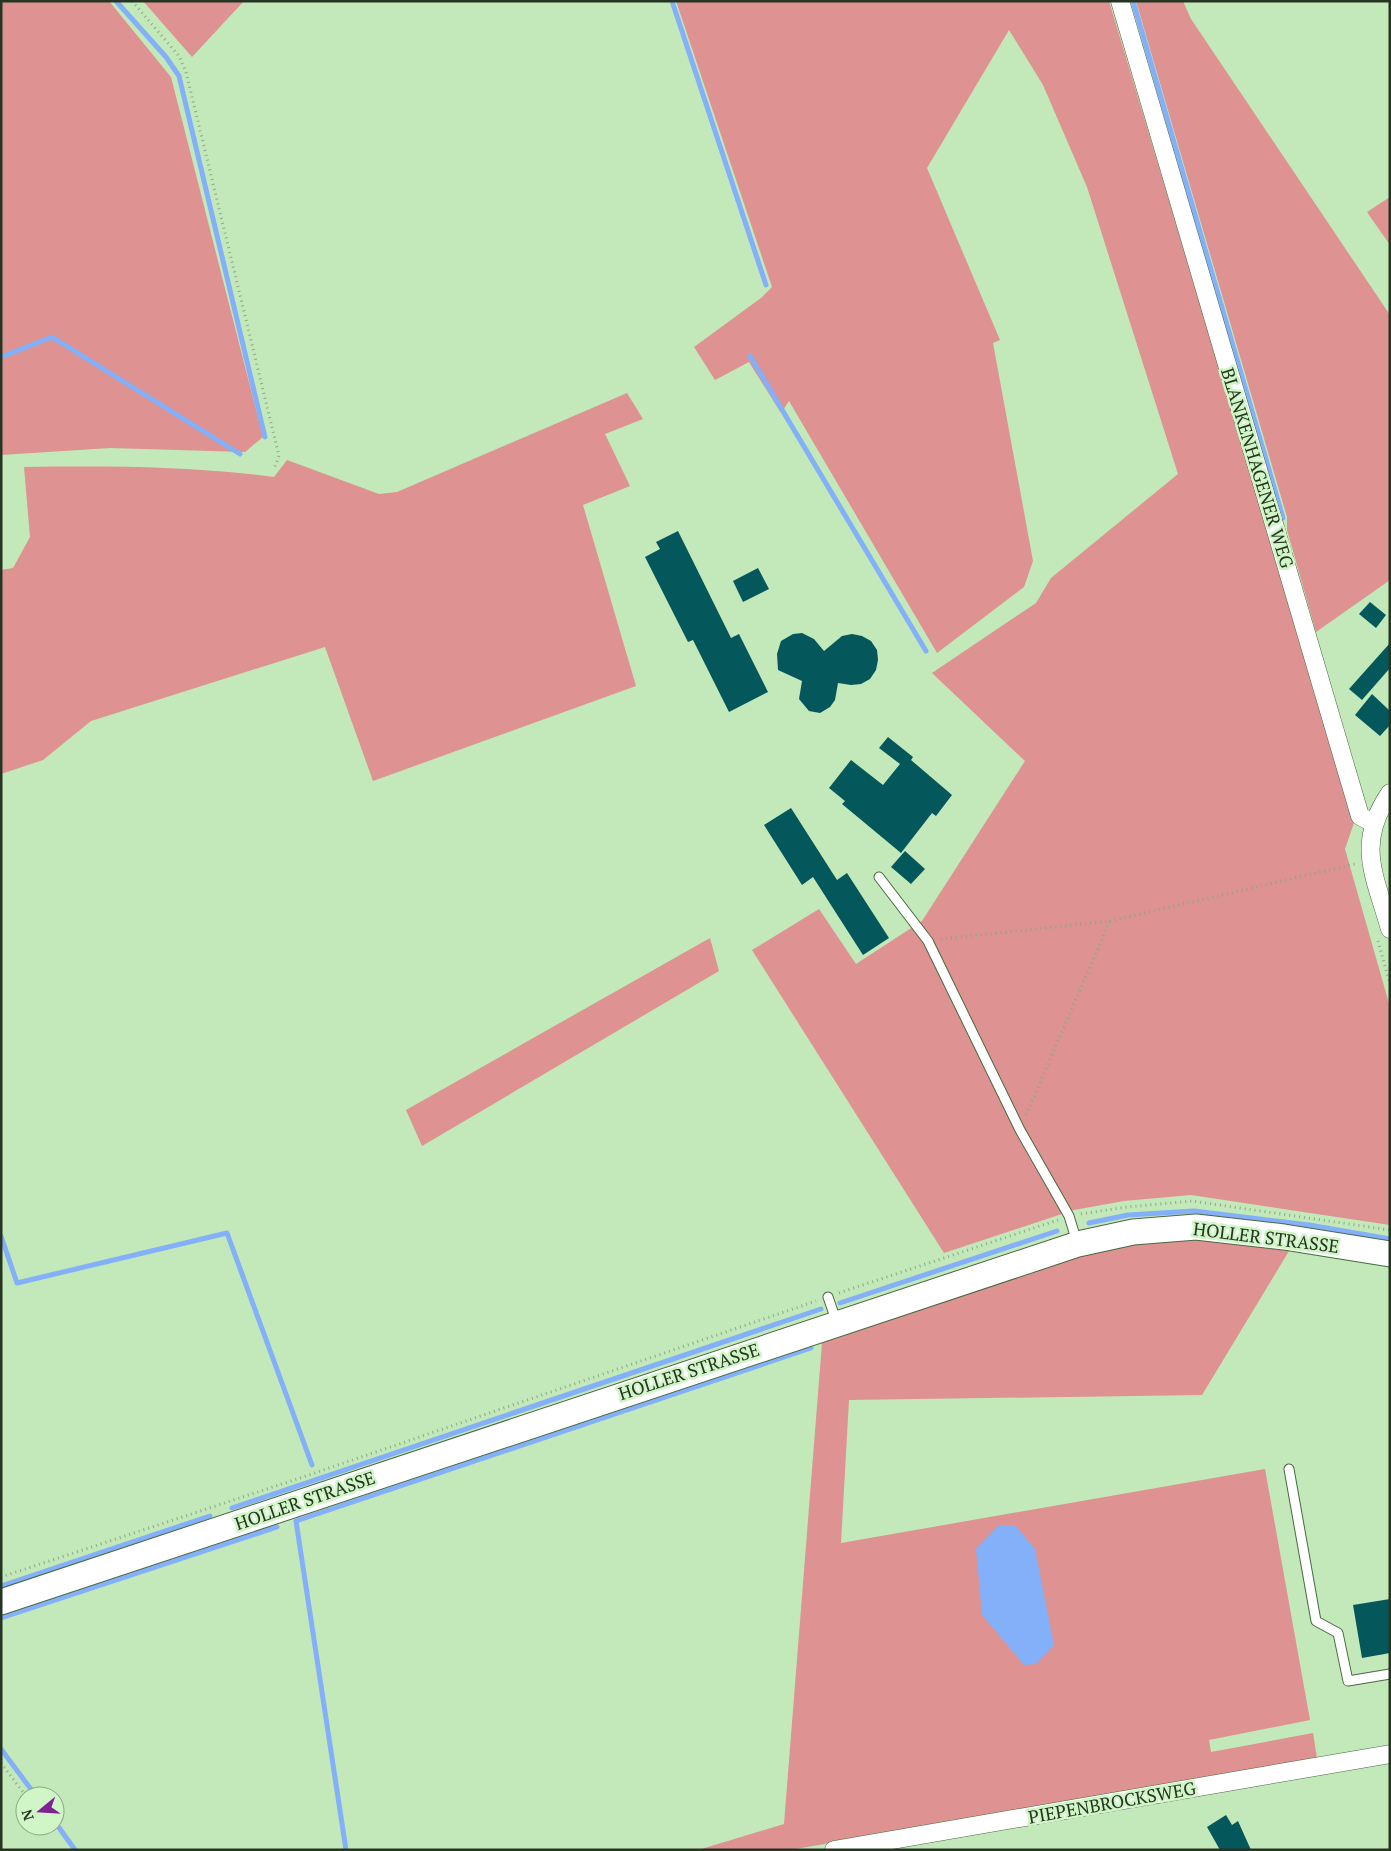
<svg xmlns="http://www.w3.org/2000/svg" width="1391" height="1851" font-family="'PT Serif',serif">
<style>
.green{fill:#de9292}
.water{fill:#83b0f8}
.lines{fill:none;stroke-linecap:round;stroke-linejoin:round}
.stream{stroke:#83b0f8;stroke-width:5}
.building{fill:#04575b}
.lane-casing{stroke:#496942;stroke-width:11}
.street-casing{stroke:#496942;stroke-width:19}
.secondary-casing{stroke:#496942;stroke-width:27}
.path{stroke:#8ca985;stroke-width:3;stroke-dasharray:1 4;stroke-linecap:butt}
.lane{stroke:#fff;stroke-width:9}
.street{stroke:#fff;stroke-width:18}
.secondary{stroke:#fff;stroke-width:25}
.labels{text-anchor:middle;stroke-width:5;stroke-linejoin:round;paint-order:stroke}
.street-label{font-size:18px;fill:#263422;stroke:#d0f5c7}
</style>
<rect width="100%" height="100%" fill="#c3e8ba"/>
<path class="green" d="M1,1H109L171,77L263,437L245,452L110,448L1,455Z
M143,1H244L192,57Z
M676,1H1109L1355,820L1345,849L1390,1007V1225L1191,1195L1124,1201L1074,1210L944,1253L752,950L819,909L856,964L922,921L1025,761L932,673L1036,603L1051,578L1178,474L1087,187L1043,85L1009,30L927,168L1000,340L993,343L1033,561L1024,587L937,653L789,401L781,413L749,362L715,380L694,347L761,298L772,287Z
M1136,1H1183L1191,19L1390,315V580L1316,632L1287,530V517Z
M1390,197V245L1367,212Z
M627,393L643,419L605,434L630,486L583,505L636,686L373,781L325,647L91,721L43,760L1,774V570L13,568L30,537L24,467C108,466 191,466 274,477L287,460L379,494L397,492Z
M710,938L719,971L422,1146L406,1110Z
M1195,1239L1289,1251L1202,1395L849,1400L841,1543L1265,1469L1310,1720L1209,1740L1211,1752L1313,1733L1317,1758L790,1850H698L784,1824L822,1343L1084,1254L1135,1245Z"/>
<path class="water" d="M999,1525H1015L1035,1549L1054,1645L1036,1664L1024,1665L982,1615L976,1549Z"/>
<g class="lines">
<path class="stream" d="M116,1L166,57L179,76L265,437
M672,1L766,285
M1133,1L1283,518
M750,356L926,651
M1,357L52,337L240,454
M1089,1223L1128,1215L1194,1211L1309,1225L1390,1239
M1,1236L17,1283L227,1233L312,1465
M840,1303L1057,1231
M232,1508L821,1309
M1,1586L210,1516
M1,1618L277,1527
M1,1749L36,1796
M55,1822L75,1850
M346,1850L296,1521L811,1348"/>
</g>
<path class="building" d="M678,531L731,638L739,634L768,692L729,712L693,640L688,642L645,557L660,549L656,542Z
M758,568L769,589L743,602L733,581Z
M1370,602L1386,615L1376,628L1359,614Z
M802,633L814,639L824,651L842,636L852,634L862,636L871,641L877,650L878,660L876,670L870,679L861,684L851,685L838,683L835,700L830,707L820,713L809,711L799,699L802,681L778,670L777,654L781,641L793,634Z
M1390,643V668L1362,700L1349,689Z
M1372,694L1390,711V725L1380,736L1355,715Z
M888,737L913,757L911,760L952,795L936,816L932,813L901,853L842,804L845,801L829,788L851,760L883,785L900,764L879,748Z
M791,808L837,880L847,873L889,938L863,955L813,877L802,885L764,825Z
M905,851L925,869L911,884L891,867Z
M1390,1599V1653L1362,1658L1353,1605Z
M1226,1815L1232,1825L1238,1821L1251,1850H1220L1207,1827Z"/>
<g class="lines">
<g class="lane-casing">
<path id="lane" d="M879,877L928,941L1020,1130L1069,1216L1077,1242
M828,1297L837,1323
M1289,1469L1316,1621L1338,1633L1348,1681L1390,1674"/>
</g>
<g class="street-casing">
<path id="street" d="M1120,1L1360,816L1373,823
M1390,793C1355,844 1375,876 1390,929
M834,1850L1390,1754"/>
</g>
<g class="secondary-casing">
<path id="secondary" d="M1,1602L1078,1244L1133,1232L1196,1227L1284,1237L1390,1254"/>
</g>
<path class="path" d="M132,1L179,56L186,72L279,456L274,469
M941,939L1111,921L1355,864
M1378,941L1390,984
M1026,1115L1110,921
M1081,1214L1127,1207L1192,1201L1390,1230
M839,1293L1058,1220
M1,1577L300,1478L816,1301
M1,1763L26,1796"/>
<use href="#lane" class="lane"/>
<use href="#street" class="street"/>
<use href="#secondary" class="secondary"/>
</g>
<g class="labels">
<g class="street-label">
<text transform="translate(1257 468) rotate(73)" y="6">BLANKENHAGENER WEG</text>
<text transform="translate(1266 1238) rotate(7)" y="6">HOLLER STRASSE</text>
<text transform="translate(689 1372) rotate(-18)" y="6">HOLLER STRASSE</text>
<text transform="translate(305 1501) rotate(-19)" y="6">HOLLER STRASSE</text>
<text transform="translate(1112 1803) rotate(-10)" y="6">PIEPENBROCKSWEG</text>
</g>
</g>
<rect width="1391" height="1851" fill="none" stroke="#263422" stroke-width="5"/>
<g transform="translate(40 1811) rotate(252)"><circle r="24" fill="#d0f5c7" stroke="#8ca885"/>
<path d="M0-4L9 19L0 12L-9 19Z" fill="#7e2492"/>
<text y="-8" font-size="14" font-weight="bold" text-anchor="middle" fill="#263422">N</text>
</g>
</svg>
